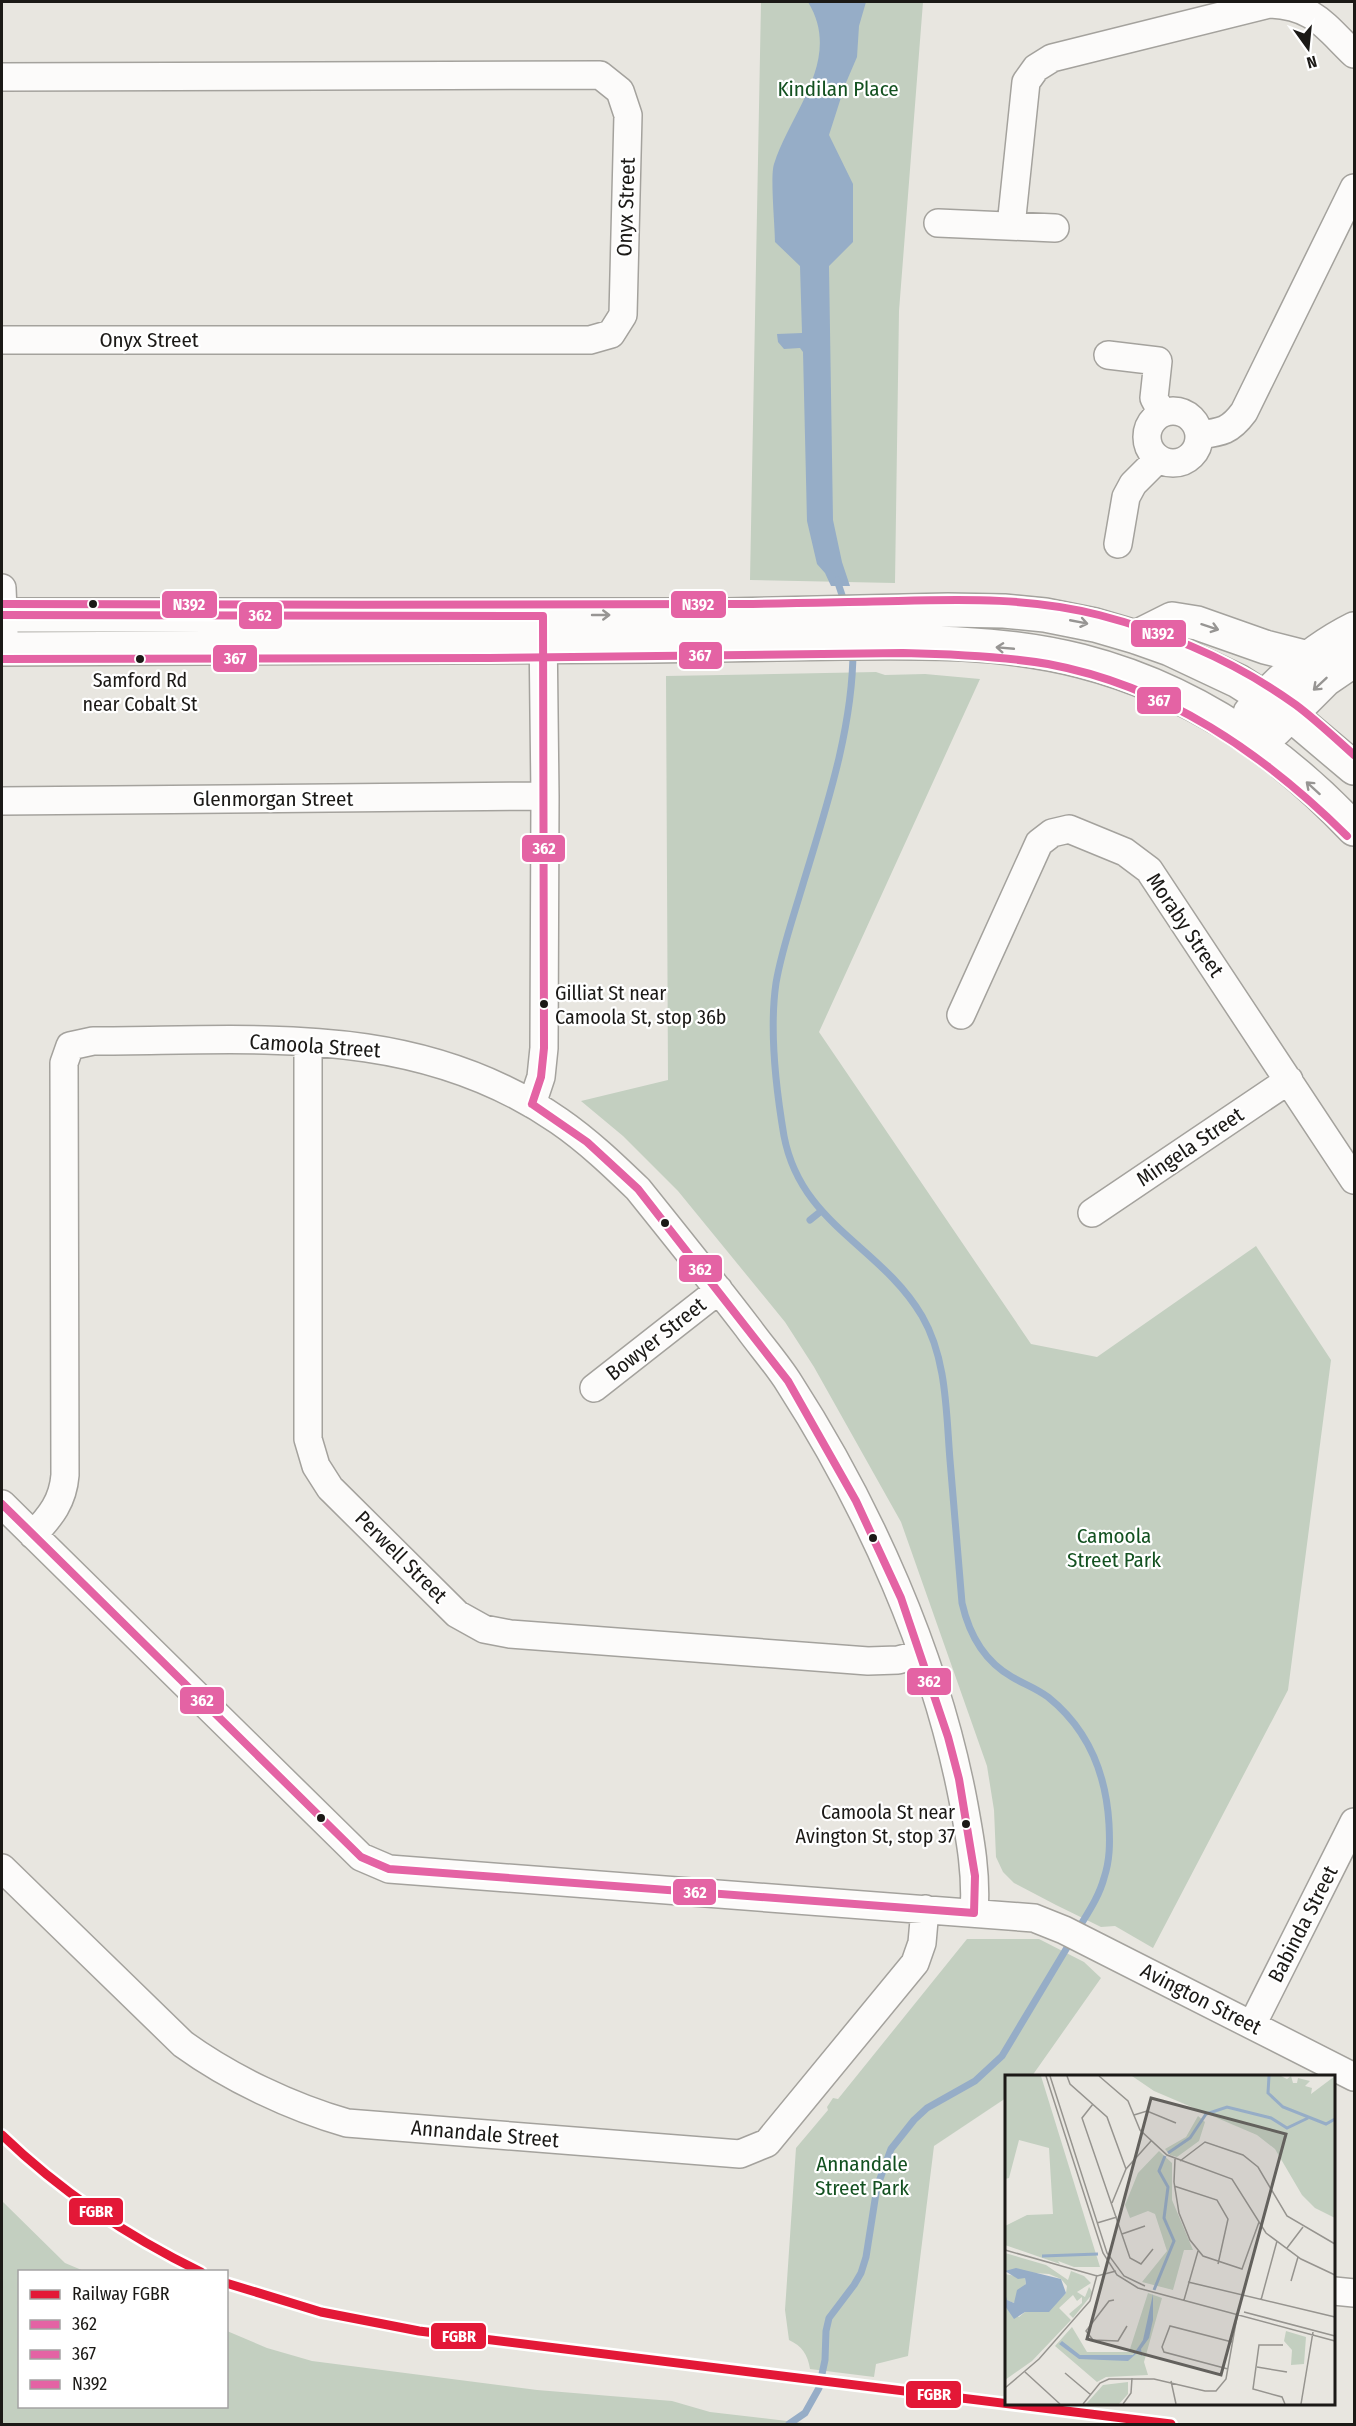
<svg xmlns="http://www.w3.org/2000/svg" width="1356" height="2426" font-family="'Fira Sans Condensed',sans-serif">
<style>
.green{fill:#c3cfc0}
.water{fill:#96adc7}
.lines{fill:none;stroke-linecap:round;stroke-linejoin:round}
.stream{stroke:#96adc7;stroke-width:7}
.minor-casing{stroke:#a4a29d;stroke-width:30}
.major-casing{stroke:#a4a29d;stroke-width:36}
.minor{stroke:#fcfbfa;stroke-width:27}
.major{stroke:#fcfbfa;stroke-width:33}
.bus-1-casing{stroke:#fff;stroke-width:12}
.bus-2-casing{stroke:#fff;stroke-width:12}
.bus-3-casing{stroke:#fff;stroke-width:12}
.bus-1{stroke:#e463a4;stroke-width:8}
.bus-2{stroke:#e463a4;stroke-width:8}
.bus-3{stroke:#e463a4;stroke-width:8}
.rail-1-casing{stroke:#fff;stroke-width:14}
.rail-1{stroke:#e31837;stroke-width:9}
.oneway{stroke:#979593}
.bus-dot{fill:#1b1916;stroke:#fff;stroke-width:2}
.labels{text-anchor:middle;stroke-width:4.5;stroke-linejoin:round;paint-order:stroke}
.bus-label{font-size:20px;fill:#1b1916;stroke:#fff}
.park-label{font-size:21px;fill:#135120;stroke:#fff}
.street-label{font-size:21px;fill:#1b1916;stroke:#fff}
.inset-river{fill:none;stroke:#96adc7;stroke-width:3}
.inset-road{fill:none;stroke:#96948f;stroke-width:1.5}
.view{fill:#63615d;fill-opacity:0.15;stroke:#63615d;stroke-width:3}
.inset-edge{fill:none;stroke:#1b1916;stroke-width:3}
.line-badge{stroke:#fff;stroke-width:2}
.badge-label{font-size:16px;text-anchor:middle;font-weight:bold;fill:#fff}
</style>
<rect width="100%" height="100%" fill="#e8e6e0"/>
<path class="green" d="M761,2H923L899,311L895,583L750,580Z
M876,672L885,675L925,674L980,679L819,1032L1031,1344L1097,1357L1256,1246L1331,1360L1288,1690L1153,1948L1115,1926L1101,1927L1056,1905L1014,1883L1003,1872L996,1857L994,1810L987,1766L901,1522L814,1367L785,1322L678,1191L623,1136L581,1101L668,1080L666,676Z
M967,1939H1039L1084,1962L1101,1978L1032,2076H1006V2098L934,2146L908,2356L876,2364L874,2377L810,2369C808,2355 802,2346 789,2340L785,2310L796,2148L828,2110L827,2107L833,2098L838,2099Z
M2,2201L65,2263L84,2271L20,2272V2406H226L227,2331L267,2348L312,2361L537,2390L672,2401L710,2412L812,2424H2Z"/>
<path class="water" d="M808,2H866L859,26L857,57L845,85L829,135L853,184V242L829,266L833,520L842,562L850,586H831L825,573L817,564L807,521L803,352L800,348L784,349L778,342L777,334L802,333L800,266L775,242C775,226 770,177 774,164C791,111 843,59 808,2Z"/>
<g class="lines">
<path class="stream" d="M837,580L845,604
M853,650C853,732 823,817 800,894C791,924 781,953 776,983C769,1031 776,1089 784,1136C801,1225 880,1245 922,1316C947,1359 946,1412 950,1460C954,1508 958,1556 962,1603C969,1634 984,1661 1012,1677C1024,1684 1036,1688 1048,1697C1088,1729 1106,1773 1109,1824C1110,1843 1110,1860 1104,1878C1099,1897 1087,1914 1077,1931
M810,1220L820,1212
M789,2424L805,2413L819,2388L825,2360L826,2331L829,2318L854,2285L861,2273L866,2257L877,2187L891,2149L914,2120L927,2108L975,2081L1002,2056L1071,1941"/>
<g class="minor-casing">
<path id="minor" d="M2,77L600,75L620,91L628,115L623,315L611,334L590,340H2
M938,223L1055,228
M1011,226L1026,82L1036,68L1052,58L1269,4C1314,6 1324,25 1354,54
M1108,355L1158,361L1154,398L1162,413
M1147 437a26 26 0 1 1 52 0a26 26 0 1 1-52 0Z
M1199,435C1222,432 1230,431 1244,412L1354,188
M1118,544L1126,497L1133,484L1158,459
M2,588L4,633
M2,801L545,796
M961,1015L1039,843L1052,833L1069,829L1125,852L1149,870L1354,1180
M308,1042V1439L316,1466L330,1488L457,1614L484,1629L510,1634L868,1661L898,1660L921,1654
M532,1104L541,1077L544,1048L545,796L543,627
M1092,1213L1289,1080
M594,1388L719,1290
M2,1504L361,1857L389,1869L1034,1918L1064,1930L1354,2077
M33,1535C51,1516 63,1501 65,1475L64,1063L70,1046L93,1041C256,1041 416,1022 559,1121C588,1141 613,1165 638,1189C675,1235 712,1281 748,1328C761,1346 777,1364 789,1383C869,1507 935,1655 963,1800C970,1838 977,1874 974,1913
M2,1868L183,2044C230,2078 291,2107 347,2123L740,2154L767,2143L915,1963L922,1943L925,1909
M1252,2025L1354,1822
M1334,2291L1354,2293"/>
</g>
<g class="major-casing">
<path id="major" d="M2,615H726L948,610L1004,611L1045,615L1095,625L1136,637L1170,649L1238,681L1290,714L1354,768
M1136,637L1172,619L1197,623L1265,647L1308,658
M2,649C218,649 435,649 652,646C715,645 779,644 843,643C923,642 1003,641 1081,661C1190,689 1278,748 1354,829
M1250,713C1280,679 1314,649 1354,629
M1275,730L1325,680L1354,660"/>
</g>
<use href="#minor" class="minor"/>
<use href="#major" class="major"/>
<g class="bus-1-casing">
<path id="bus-1" d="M3,615L543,616L544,1048L541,1077L532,1104
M532,1104L587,1142L638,1189L788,1381L856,1501L901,1598L948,1737L959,1779L975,1876L974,1913
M2,1504L361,1857L389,1869L974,1913"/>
</g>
<g class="bus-2-casing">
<path id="bus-2" d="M2,659L489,658L903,653C952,654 1000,656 1048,664C1166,686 1263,753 1347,836"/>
</g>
<g class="bus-3-casing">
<path id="bus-3" d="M2,604C242,604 483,606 723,604C781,604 839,602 898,601C966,599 1033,598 1099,615C1168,633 1238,663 1296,705C1316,720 1335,738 1354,755"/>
</g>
<use href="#bus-1" class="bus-1"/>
<use href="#bus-2" class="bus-2"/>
<use href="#bus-3" class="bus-3"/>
<g class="rail-1-casing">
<path id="rail-1" d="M2,2135C61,2192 127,2236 201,2272
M226,2283L321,2312L419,2331L1171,2424"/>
</g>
<use href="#rail-1" class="rail-1"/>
</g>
<defs><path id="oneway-shaft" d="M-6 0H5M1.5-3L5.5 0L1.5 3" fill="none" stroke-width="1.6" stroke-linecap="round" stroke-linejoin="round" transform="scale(1.5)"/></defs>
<g class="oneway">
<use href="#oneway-shaft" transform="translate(601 615)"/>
<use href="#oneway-shaft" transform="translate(1079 622) rotate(11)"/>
<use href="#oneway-shaft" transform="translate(1210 627) rotate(18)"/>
<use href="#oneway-shaft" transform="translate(1005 648) rotate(-175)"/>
<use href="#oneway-shaft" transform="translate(1320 684) rotate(137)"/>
<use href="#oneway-shaft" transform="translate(1313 788) rotate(-138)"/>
</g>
<g class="bus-dot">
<circle cx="93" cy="604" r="5"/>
<circle cx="140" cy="659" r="5"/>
<circle cx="544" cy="1004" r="5"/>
<circle cx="665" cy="1223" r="5"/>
<circle cx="873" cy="1538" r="5"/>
<circle cx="321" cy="1818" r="5"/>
<circle cx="966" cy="1824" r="5"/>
</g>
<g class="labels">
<g class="bus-label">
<text x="140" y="687">Samford Rd<tspan x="140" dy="24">near Cobalt St</tspan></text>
<text x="555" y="1000" text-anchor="start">Gilliat St near<tspan x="555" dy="24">Camoola St, stop 36b</tspan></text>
<text x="955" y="1819" text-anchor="end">Camoola St near<tspan x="955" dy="24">Avington St, stop 37</tspan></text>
</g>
<g class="park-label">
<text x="838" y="96">Kindilan Place</text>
<text x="1114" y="1543">Camoola<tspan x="1114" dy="24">Street Park</tspan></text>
<text x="862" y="2171">Annandale<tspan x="862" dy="24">Street Park</tspan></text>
</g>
<g class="street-label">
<text transform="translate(626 207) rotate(-88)" y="7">Onyx Street</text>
<text x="149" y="347">Onyx Street</text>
<text x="273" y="806">Glenmorgan Street</text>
<text transform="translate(1185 925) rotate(56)" y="7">Moraby Street</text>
<text transform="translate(315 1046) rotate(4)" y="7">Camoola Street</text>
<text transform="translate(1190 1147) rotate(-34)" y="7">Mingela Street</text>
<text transform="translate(656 1339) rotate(-38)" y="7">Bowyer Street</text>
<text transform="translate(401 1557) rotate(45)" y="7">Perwell Street</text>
<text transform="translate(1303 1924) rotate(-63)" y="7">Babinda Street</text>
<text transform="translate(1201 1999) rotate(27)" y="7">Avington Street</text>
<text transform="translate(485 2134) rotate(5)" y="7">Annandale Street</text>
</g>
</g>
<g transform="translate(1005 2075)">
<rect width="330" height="330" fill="#e8e6e0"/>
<path d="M0,1H36L95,192H69L53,186L55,189L0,170V151L22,140L48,139L44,73L14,65L4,103L0,104ZM127,1H276L282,4L286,1L288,8H292L293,3L305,6L300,11L307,13L306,19L330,1V143L310,133L297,120L270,74L252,60L149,16ZM193,41L200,47L194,66L172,82L165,80L160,74L181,62ZM154,76L167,88V125L188,175H179L168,215L137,207L162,176L150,139L143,136L125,143L120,130L133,98ZM0,178L41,190L63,205L66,196L79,201L86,208L72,217L80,222L84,212L88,218L68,243L64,239L77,228V222L72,226L68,220L54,233L66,245L27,286L0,305V231L14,242L20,237L40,236L61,218L62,211L56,204L44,199L0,196ZM0,199L20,203L21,209L9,228L1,225ZM143,218L157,223L139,287L143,300L101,302L92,307L50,271L67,252L82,277H124ZM281,256L301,262L299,289L286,290L287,275L279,266ZM123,307V319L114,329H81L98,310Z" fill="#c3cfc0"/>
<path d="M11,193L56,204L61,218L44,237H20L9,244L0,231V218L2,225L9,228L12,215L21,209L20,203L13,204L0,196ZM148,219V245L144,263L136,274L137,281L132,278L123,286L74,284L54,269L57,266L75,280H128L138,265Z" fill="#96adc7"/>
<path class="inset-river" d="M264,1L263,18L278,32L321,49L330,44M163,78L185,63L201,39L222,32L266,43L282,53L303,43M37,181L93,179M149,215L169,166L159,143L163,112L154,96L160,81"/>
<path class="inset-road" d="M41,1L98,178L112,200L133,213L330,266M45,1L102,178L119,201L140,211M62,1L65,9L102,42L121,94M94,1L123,26L135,55L162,80L227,104L261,158L296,184L330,200M88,29L77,43L125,183L136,189L148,174M129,40L142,36L171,48M170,84L169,107L174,138L185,165L198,181L237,194L254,147M175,86L200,67L238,80L253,92L282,141L330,169M169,111L212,125L223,144L213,189M107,128L121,94L146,66M92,148L112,142M117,159L140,151M282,173L298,152M0,175L92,201L111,196M286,206L293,182M183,207L330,242M109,225L104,226L81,256L88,265L113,266L122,251M179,225L193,176M256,225L272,166M239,237L330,261M278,270H254L248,314L277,322L280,329M252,292L282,297M223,294L159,277L157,272L165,251L227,267M20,297L55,329M60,298L86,320M166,306L171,329M0,313L34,284L85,226L92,200M78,329L95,308L104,304H149L200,316H211L221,304L233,236M118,329L126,318L127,303M296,329L308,257"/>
<path class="view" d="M146,23L281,59L216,300L82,264Z"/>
<rect width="330" height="330" class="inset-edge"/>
</g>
<g class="line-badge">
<rect x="670" y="590" width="57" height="29" rx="6" fill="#e463a4"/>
<rect x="161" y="590" width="57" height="29" rx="6" fill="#e463a4"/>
<rect x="238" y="601" width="45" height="29" rx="6" fill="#e463a4"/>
<rect x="1130" y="619" width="57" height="29" rx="6" fill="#e463a4"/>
<rect x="678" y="641" width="45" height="29" rx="6" fill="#e463a4"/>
<rect x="212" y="644" width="46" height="29" rx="6" fill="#e463a4"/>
<rect x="1136" y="686" width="46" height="29" rx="6" fill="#e463a4"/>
<rect x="521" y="834" width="45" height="29" rx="6" fill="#e463a4"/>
<rect x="678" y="1254" width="45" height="29" rx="6" fill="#e463a4"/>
<rect x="906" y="1667" width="46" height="29" rx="6" fill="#e463a4"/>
<rect x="179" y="1686" width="46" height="29" rx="6" fill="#e463a4"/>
<rect x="672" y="1878" width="45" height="28" rx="6" fill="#e463a4"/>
<rect x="68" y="2197" width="56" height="29" rx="6" fill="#e31837"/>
<rect x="430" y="2322" width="57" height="28" rx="6" fill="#e31837"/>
<rect x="905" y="2380" width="57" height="29" rx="6" fill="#e31837"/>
</g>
<g class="badge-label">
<text x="698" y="610">N392</text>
<text x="189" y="610">N392</text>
<text x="260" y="621">362</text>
<text x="1158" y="639">N392</text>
<text x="700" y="661">367</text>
<text x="235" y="664">367</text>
<text x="1159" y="706">367</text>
<text x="544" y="854">362</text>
<text x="700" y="1275">362</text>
<text x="929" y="1687">362</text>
<text x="202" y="1706">362</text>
<text x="695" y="1898">362</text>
<text x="96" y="2217">FGBR</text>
<text x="459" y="2342">FGBR</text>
<text x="934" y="2400">FGBR</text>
</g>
<rect width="1356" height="2426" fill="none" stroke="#1b1916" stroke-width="6"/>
<rect x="18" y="2270" width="210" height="138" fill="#ffffff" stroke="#a4a3a2" stroke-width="1.5"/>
<rect x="30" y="2290" width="30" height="9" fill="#e31837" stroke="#a4a3a2" stroke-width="1.5"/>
<text x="72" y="2300" font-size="18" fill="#1b1916">Railway FGBR</text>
<rect x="30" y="2320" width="30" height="9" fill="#e463a4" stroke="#a4a3a2" stroke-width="1.5"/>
<text x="72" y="2330" font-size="18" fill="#1b1916">362</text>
<rect x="30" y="2350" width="30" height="9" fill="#e463a4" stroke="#a4a3a2" stroke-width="1.5"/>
<text x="72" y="2360" font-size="18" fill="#1b1916">367</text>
<rect x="30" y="2380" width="30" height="9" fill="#e463a4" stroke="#a4a3a2" stroke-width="1.5"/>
<text x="72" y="2390" font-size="18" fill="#1b1916">N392</text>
<g transform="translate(1308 48) rotate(165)" stroke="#ffffff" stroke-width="4.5" paint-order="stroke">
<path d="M0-4.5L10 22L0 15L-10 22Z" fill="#1b1916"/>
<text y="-9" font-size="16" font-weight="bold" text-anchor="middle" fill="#1b1916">N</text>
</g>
</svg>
